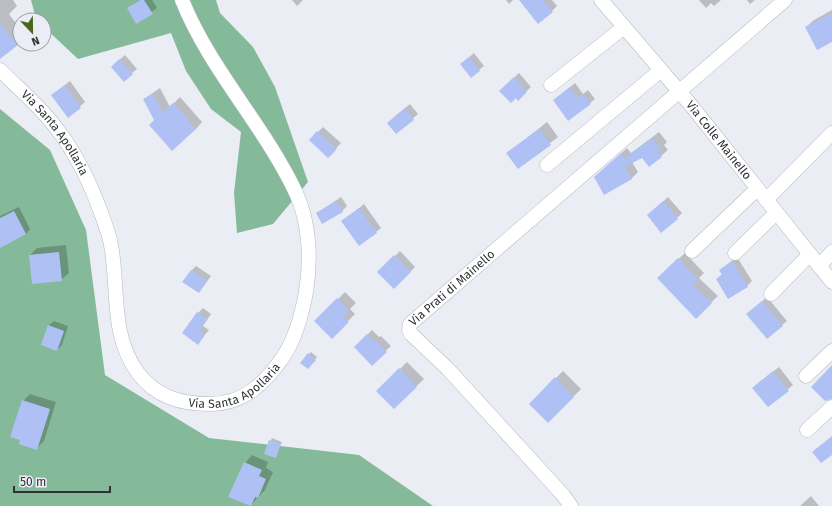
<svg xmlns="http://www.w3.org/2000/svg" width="832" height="506" font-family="'Fira Sans',sans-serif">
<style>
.forest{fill:#84ba99}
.shadow{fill:#0003}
.building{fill:#afc1f4}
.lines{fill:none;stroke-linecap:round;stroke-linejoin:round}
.minor-casing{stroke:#b6b9bf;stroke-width:15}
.minor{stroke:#fff;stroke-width:14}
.labels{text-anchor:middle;stroke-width:3.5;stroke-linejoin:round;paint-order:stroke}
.street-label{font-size:12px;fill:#313234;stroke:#eaedf3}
</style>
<rect width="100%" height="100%" fill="#eaedf3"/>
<path class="forest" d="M31,0H216L220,13L253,47L275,87L308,182L273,224L237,233L234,193L241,132L211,109L186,71L171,33L78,59L44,27V20L36,19Z
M0,109L50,150L86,230L105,375L209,438L359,455L433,506H0Z"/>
<path class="shadow" d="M0,0H13L17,6L9,14L20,29V42L0,57Z
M139,0H152L157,8L137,23L128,8Z
M292,0H303L297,6Z
M506,0H513L509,4Z
M535,0H552L557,6L552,11Z
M699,0H721L714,6L711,3L706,8Z
M747,0H755L750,4Z
M832,10V41L806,27L814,20Z
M474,53L484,66L479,70L466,60Z
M125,55L137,69L132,73L117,62Z
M519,73L531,87L518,99L505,86Z
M70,81L85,102L68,117L52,95Z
M575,83L583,94L588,90L595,99L590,103L554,100Z
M160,88L170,107L180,97L202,122L196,129L155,120L144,99Z
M410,104L418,114L396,133L393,118Z
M547,122L558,137L518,168L508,153Z
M323,127L341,143L328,157L310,140Z
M659,132L667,142L664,145L668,150L661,156L642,157L632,162L638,172L631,179L595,177L627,148L631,153Z
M341,197L347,206L342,211L317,213Z
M668,197L682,213L677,218L653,211Z
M364,204L381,228L376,232L343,221Z
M19,207L30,229L26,234L0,239V216Z
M66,245L69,273L61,280L30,255L37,248Z
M400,251L415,267L394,288L379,272Z
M685,253L704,273L699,278L718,296L696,317L665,271Z
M737,257L752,281L747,286L717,279L722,274L720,270Z
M196,266L211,276L199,292L191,271Z
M345,292L356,303L350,309L355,314L332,337L316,321Z
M767,297L787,321L782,325L752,310Z
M203,308L211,314L203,326L209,330L198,343V313Z
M54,321L68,326L62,345L57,350L42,344L49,325Z
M372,330L379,337L381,336L391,346L372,364L355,347Z
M311,352L317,357L308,368L302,363Z
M407,362L424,379L394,408L378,391Z
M779,367L793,385L768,406L758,383Z
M563,371L581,389L548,422L530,404Z
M30,394L56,402L44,441L36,449L22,439L23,401Z
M272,438L282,442L275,456L265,453Z
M252,455L268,462L266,468L273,472L265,490L250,506L245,463Z
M811,496L819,506H800Z"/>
<path class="building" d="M140,0H144L153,14L136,24L127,8Z
M519,0H543L553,12L538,24Z
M832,13V42L817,50L805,27Z
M0,23L18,45L0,59Z
M469,57L480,71L471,78L460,64Z
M119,59L133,74L124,82L111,67Z
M514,77L527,92L518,101L516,98L511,103L499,91Z
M65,85L81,108L68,118L51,95Z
M570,87L577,98L583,94L591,104L568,121L553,100Z
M153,94L163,112L173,103L196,129L172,151L149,125L154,120L143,99Z
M405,108L414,120L396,134L387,123Z
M539,129L551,145L518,169L506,153Z
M317,131L337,149L328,158L309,140Z
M652,138L661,150L658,152L662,157L649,167L642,158L625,167L632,179L604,195L594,177L621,153L624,159Z
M336,201L343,212L322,224L316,213Z
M663,201L678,219L661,233L647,215Z
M359,208L377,233L359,246L341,221Z
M14,211L26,234L0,248V218Z
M59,252L62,281L32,284L29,255Z
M394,255L411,272L394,289L377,272Z
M678,258L698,280L693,285L712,303L696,319L657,278Z
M732,261L748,287L728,299L716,279L722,275L719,270Z
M191,270L207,281L199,293L182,282Z
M337,298L349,311L343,317L349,322L332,339L314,321Z
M762,301L783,326L767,339L746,314Z
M197,312L207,319L199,331L205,335L198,345L182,333Z
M48,325L64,331L57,351L41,345Z
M367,334L373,341L375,340L387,352L372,366L354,347Z
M308,353L316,360L308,369L300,363Z
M832,365V399L825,401L811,387Z
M399,368L417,387L394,409L376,391Z
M773,371L789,391L768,407L752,388Z
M555,377L574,397L548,423L529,404Z
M22,400L50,409L37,450L19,444L20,440L10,437Z
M832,436V455L821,463L812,452Z
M269,440L281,444L276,458L264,454Z
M244,462L262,470L259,476L266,479L258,498L255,497L251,506L228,497Z"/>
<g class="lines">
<g class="minor-casing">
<g id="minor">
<path id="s1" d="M601,0L690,104L832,282"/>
<path id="s2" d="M0,70C20,90 43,109 60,133C77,156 90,183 100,210C104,221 109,233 111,245C119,287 110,336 138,373C156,397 181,404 210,404C244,404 265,383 283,357C296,338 302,314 306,292C311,261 310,223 296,193C264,125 210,70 182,0"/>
<path d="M551,85L624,27"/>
<path d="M547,165L661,70"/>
<path d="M766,200L832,133"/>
<path d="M692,251L757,189"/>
<path d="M735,253L776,213"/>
<path d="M819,266L832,252"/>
<path d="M771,294L810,254"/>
<path d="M806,376L832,351"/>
<path d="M807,430L832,407"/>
<path id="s3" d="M571,506L563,495L448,369L411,334L409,330L410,324L785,0"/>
</g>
</g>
<use href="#minor" class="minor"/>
</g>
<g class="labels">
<g class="street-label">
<text dy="4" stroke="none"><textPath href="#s2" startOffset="84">Via Santa Apollaria</textPath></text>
<text dy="4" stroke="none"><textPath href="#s1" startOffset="183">Via Colle Mainello</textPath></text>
<text dy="4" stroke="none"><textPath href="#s3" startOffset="301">Via Prati di Mainello</textPath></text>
<text dy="4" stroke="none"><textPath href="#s2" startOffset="455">Via Santa Apollaria</textPath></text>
</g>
</g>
<g transform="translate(32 32) rotate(158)"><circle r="19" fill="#eaedf3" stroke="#a0a2a7"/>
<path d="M0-3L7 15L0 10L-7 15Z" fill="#48671c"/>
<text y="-6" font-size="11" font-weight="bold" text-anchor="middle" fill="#313234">N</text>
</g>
<path d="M14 486v6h96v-6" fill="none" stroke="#313234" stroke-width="2"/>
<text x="20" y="486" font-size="12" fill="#313234" stroke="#eaedf3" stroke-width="3" paint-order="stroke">50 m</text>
</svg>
